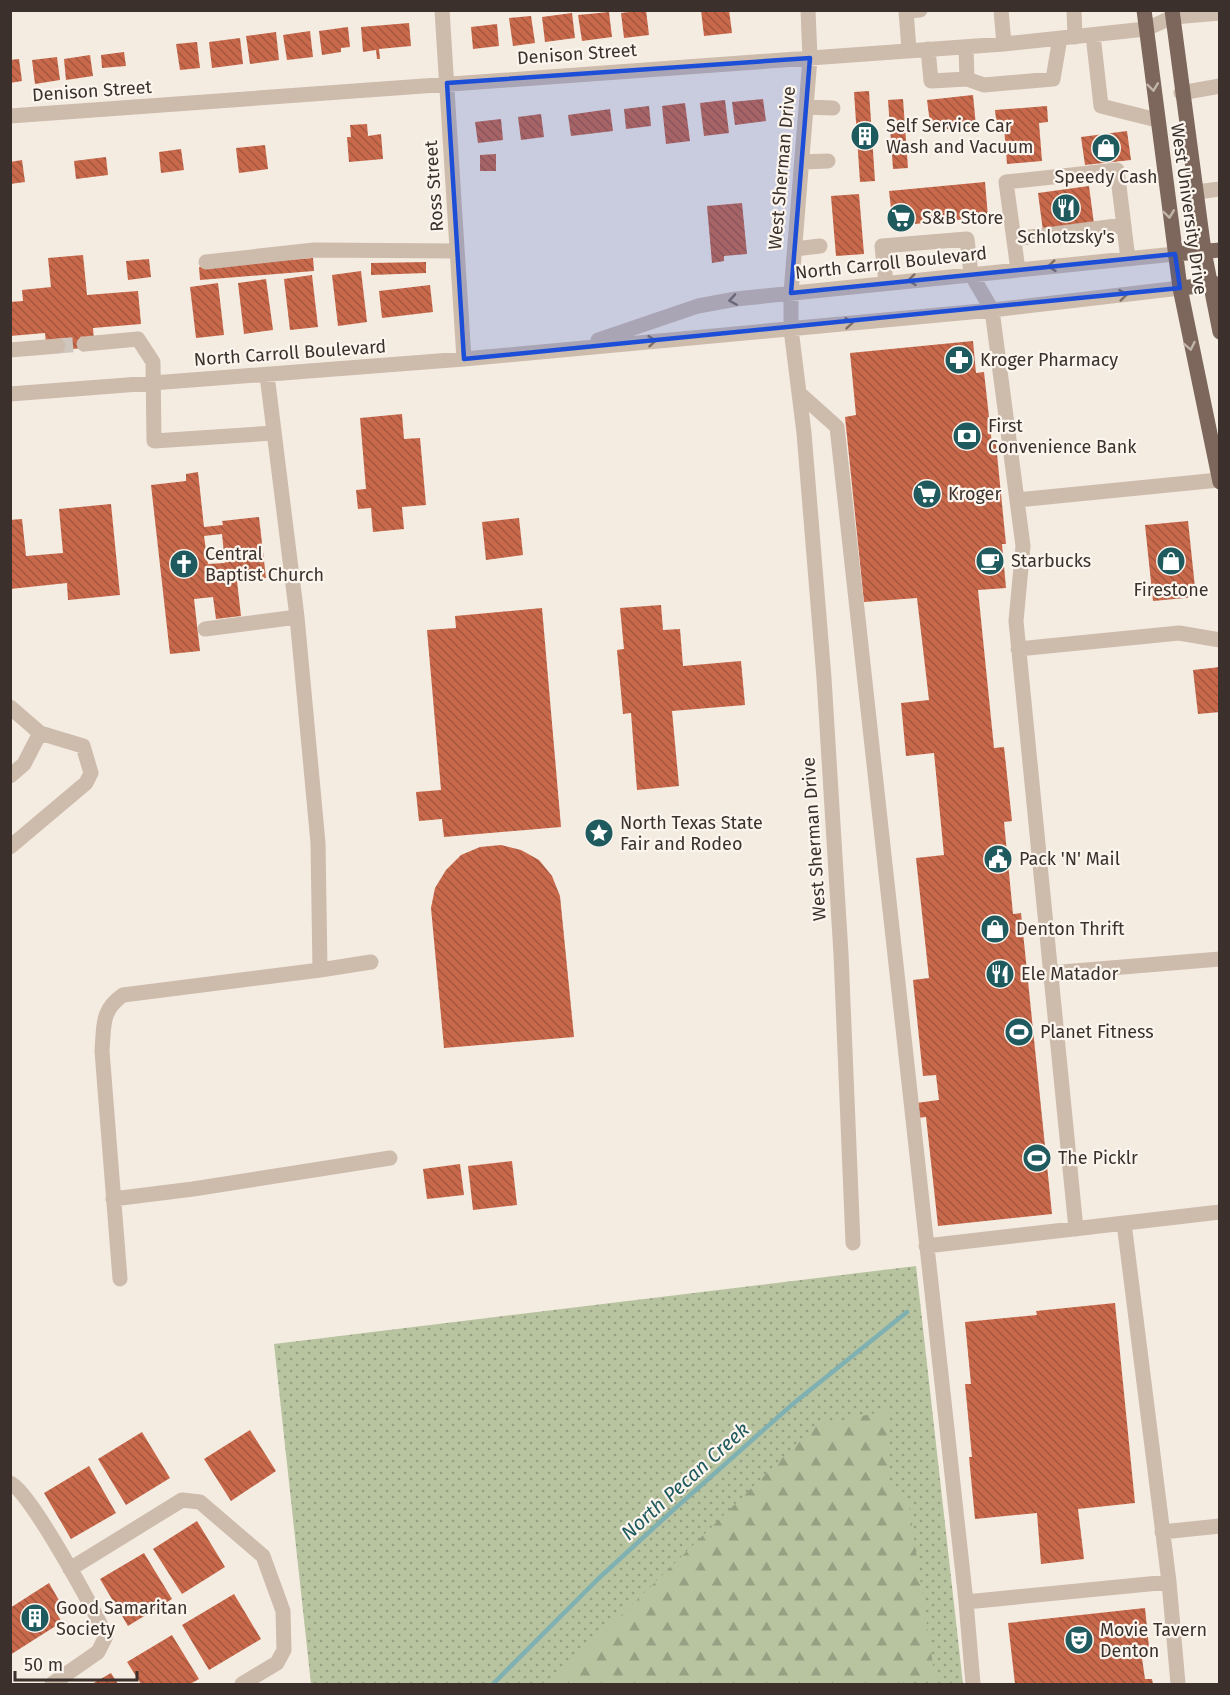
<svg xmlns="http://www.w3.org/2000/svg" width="1230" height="1695" font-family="'Fira Sans',sans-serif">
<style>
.grass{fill:url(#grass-dots)}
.forest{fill:url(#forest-firs)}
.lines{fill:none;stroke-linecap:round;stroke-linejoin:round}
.stream{stroke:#7fb0b2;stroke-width:4.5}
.building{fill:url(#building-back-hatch);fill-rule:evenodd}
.minor-tunnel{stroke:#cfc6bd;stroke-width:15;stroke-dasharray:15 8;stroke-linecap:butt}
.minor{stroke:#cdbbac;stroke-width:15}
.major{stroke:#7d675c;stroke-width:15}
.oneway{stroke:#c2b5ac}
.oneway2{stroke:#7d6f65}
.marked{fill:#1d4ed8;fill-opacity:0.2;stroke:#1d4ed8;stroke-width:4.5;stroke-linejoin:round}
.labels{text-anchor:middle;stroke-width:4.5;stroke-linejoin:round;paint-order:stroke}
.street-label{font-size:18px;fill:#3b302b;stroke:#fbf5ee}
.poi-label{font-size:18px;fill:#3b302b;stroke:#fbf5ee;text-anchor:start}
.water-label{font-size:20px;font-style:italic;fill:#1f5a5e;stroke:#fbf5ee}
</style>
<defs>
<pattern id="grass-dots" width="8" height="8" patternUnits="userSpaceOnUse" patternTransform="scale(1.5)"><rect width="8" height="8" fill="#b8c4a0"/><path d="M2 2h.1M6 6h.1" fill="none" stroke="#97a083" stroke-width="1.8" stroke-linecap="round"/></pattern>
<pattern id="forest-firs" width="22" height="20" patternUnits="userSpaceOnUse" patternTransform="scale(1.5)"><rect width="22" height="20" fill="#b8c4a0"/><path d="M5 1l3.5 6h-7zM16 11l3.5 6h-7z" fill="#97a083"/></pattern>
<pattern id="building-back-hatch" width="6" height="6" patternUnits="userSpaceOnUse" patternTransform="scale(1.5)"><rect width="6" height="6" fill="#c8694b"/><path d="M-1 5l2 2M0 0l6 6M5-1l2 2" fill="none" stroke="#a4573f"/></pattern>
</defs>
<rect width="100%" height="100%" fill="#f4ebe1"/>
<path class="grass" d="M916,1266L963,1684H311L274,1344Z"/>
<path class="forest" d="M890,1410L887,1478L908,1498L935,1679L892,1684H551L815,1426Z"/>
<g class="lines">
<path class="stream" d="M493,1684L598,1579L671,1512L794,1403L907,1312"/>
</g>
<path class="building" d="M646,10L649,35L624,38L621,13Z
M701,10H729L732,33L704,36Z
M609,12L612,37L582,41L578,15Z
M572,13L575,38L545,42L542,17Z
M531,16L535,43L513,46L509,18Z
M409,23L411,46L379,49L380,59H377L376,50L363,52L361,27Z
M497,24L499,46L473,49L471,27Z
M348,27L350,47L341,48V52L322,55L319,31Z
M310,31L313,57L287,60L283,35Z
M276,32L279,60L250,64L246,36Z
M240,38L243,64L212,68L209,42Z
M197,42L200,68L180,70L176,44Z
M124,52L126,66L102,68L101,55Z
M90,55L93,76L66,80L64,59Z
M57,57L60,80L35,84L32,60Z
M19,59L22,81L10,83V60Z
M869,91L875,181L860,182L854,92Z
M973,95L976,126L931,131L927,100Z
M763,99L766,121L735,125L732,102Z
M903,99L908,168L893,169L888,100Z
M725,100L729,133L704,136L700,103Z
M685,103L690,141L666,144L662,106Z
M649,106L651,126L626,129L624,109Z
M1047,106L1048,122L1039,123L1042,161L1007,164L1004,127L997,128L995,110Z
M610,109L613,131L571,136L568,115Z
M541,114L544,137L521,140L518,117Z
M501,119L503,140L478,143L475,122Z
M367,124L368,136L381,134L383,159L349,162L347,137H351L350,125Z
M1127,131L1131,160L1085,165L1081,137Z
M265,145L268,169L239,173L236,148Z
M181,149L184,170L161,173L159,152Z
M496,154V171H480V155Z
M106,157L108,175L76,179L74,161Z
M22,160L25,182L10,184V162Z
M985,182L988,217L893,226L889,191Z
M1089,186L1094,224L1043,231L1038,193Z
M859,194L864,254L836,256L831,196Z
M742,203L747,254L724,256V261L712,263L707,206Z
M83,255L87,295L138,291L141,324L93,328L94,340L85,348L59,350L46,344L45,333L10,336V302L23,301L22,290L51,287L48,258Z
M313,258L314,271L200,280L199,267Z
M149,259L151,277L128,280L126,261Z
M426,262V273L371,275V263Z
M361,271L367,322L338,326L332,275Z
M312,275L318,327L290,330L284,279Z
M266,279L273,330L244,334L238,283Z
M218,283L224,335L196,338L190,287Z
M430,285L433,312L382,318L379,291Z
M973,341L976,373L984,372L992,444H996L1006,544H1002L1006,588L978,590L994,748L1004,747L1012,821L1004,822L1013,914L1021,913L1052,1214L938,1226L926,1117L917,1118L916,1103L939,1100L936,1075L923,1076L913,980L929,978L916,858L944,855L934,753L906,756L901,703L929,700L917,598L864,602L845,417L856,415L850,353Z
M402,414L404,439L420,438L426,505L402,507L404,529L373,532L371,508L358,509L356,490L366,489L360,418Z
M198,472L204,527L223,525L222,521L259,517L266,578L237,581L241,616L216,619L213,597L194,599L200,651L170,654L151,485L186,481V474ZM222,534L225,563L208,564L204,536Z
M111,504L120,595L68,600L67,583L10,589V520L22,519L26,556L63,553L59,509Z
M519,518L523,555L486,560L482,522Z
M1188,521L1196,597L1153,601L1145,525Z
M661,605L663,630L680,629L683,666L741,661L745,705L672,711L679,786L637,790L631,713L623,714L617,650L624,649L620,608Z
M542,608L561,827L444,837L442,819L419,821L416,792L441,790L427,630L456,628L455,616Z
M1220,667V712L1198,714L1193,670Z
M501,845L521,850L539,860L552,876L560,896L574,1037L444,1048L431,908L435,888L446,870L461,855L480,847Z
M512,1161L517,1205L473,1210L468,1166Z
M460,1164L464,1195L427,1199L423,1169Z
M1115,1303L1135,1503L1078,1509L1084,1559L1041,1564L1037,1513L975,1519L969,1457H972L965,1384H971L965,1322L1037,1315L1036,1311Z
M250,1430L276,1471L231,1501L204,1459Z
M142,1432L170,1478L126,1505L98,1459Z
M89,1466L116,1513L71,1539L44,1493Z
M197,1521L225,1567L182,1594L153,1549Z
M144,1553L172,1599L128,1626L100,1579Z
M49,1583L64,1609L57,1614L62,1622L10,1655V1608Z
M234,1594L261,1639L209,1670L182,1625Z
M1145,1608L1150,1657L1142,1658L1145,1679H1152L1153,1684H1015L1008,1623Z
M172,1635L199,1679L190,1684H141L127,1662Z
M111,1673L118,1684H92Z"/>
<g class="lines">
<path class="minor-tunnel" d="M58,346L84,344"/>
<path class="minor" d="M442,10L464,359
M808,10L810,58L791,293V329L804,433L824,678L841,954L853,1243
M1001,10L1004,44
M1074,10L1075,37
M1093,35L1101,106L1157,120
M928,49L931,81L967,79L966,47
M909,50L906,11L920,10
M967,79L984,85L1053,79L1060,38
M1181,93L1220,86
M806,107L833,108
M10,116L1004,44L1146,29L1173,17L1220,13
M802,162L828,161
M1196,192L1220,189
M1014,239L1124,225
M795,249L820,246
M206,262L314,250L457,251
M1018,270L1006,182L1117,170L1128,259
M886,283L882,246L967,239L971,274L992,310L1023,546L1016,621L1076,1229
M598,340L698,306L736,299L1175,254
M84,344L138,339L153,362L154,441L273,433
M10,350L58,346
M799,393L837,427L966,1602L1169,1582
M10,394L464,359L992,310L1180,288
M1017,500L1219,480
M205,629L297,617L267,375
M1018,649L1179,633L1220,640
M10,707L40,733L83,746L91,773L86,783L10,847
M10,776L24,764L40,733
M320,970L371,962
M1050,973L1220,959
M113,1199L193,1189L390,1158
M1124,1223L1169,1582L1178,1684
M926,1246L1220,1212
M120,1279L102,1051C104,1026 101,1010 123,995L320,970L318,843L297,617
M10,1483C29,1489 95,1612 106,1636L98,1652L52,1684
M1162,1532L1220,1526
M70,1569L182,1500L200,1502L263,1556L283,1611L284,1650L277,1663L242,1684
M966,1602L973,1684"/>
<path class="major" d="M1144,10L1180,288L1220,482
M1172,10L1204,251L1220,332
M1175,254L1220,250
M1180,288L1218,284"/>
</g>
<defs><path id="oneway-chevron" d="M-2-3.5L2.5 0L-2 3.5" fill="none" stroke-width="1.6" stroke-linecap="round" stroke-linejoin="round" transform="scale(1.5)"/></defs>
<g class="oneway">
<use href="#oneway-chevron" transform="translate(1153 87) rotate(83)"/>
<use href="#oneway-chevron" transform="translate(1169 214) rotate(82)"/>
<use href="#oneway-chevron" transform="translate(1190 346) rotate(79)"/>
</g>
<g class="oneway2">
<use href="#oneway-chevron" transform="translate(1052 266) rotate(174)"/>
<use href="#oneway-chevron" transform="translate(912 280) rotate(174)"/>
<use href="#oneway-chevron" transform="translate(1123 295) rotate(-6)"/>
<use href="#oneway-chevron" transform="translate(733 300) rotate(171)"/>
<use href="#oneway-chevron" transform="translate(849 323) rotate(-5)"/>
<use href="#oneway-chevron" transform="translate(652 341) rotate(-5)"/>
</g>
<path class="marked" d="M810,58L791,293L1175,254L1180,288L464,359L447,83Z"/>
<defs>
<g id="building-disc" transform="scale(1.5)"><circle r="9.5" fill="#1f5a5e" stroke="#fbf5ee"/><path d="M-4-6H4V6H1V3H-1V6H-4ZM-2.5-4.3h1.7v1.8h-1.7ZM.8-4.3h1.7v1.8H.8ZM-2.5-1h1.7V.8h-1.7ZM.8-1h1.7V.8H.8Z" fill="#fff"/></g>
<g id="shop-disc" transform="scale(1.5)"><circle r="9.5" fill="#1f5a5e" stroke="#fbf5ee"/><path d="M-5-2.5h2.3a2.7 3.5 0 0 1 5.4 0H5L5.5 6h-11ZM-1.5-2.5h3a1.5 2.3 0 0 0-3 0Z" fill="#fff"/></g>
<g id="restaurant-disc" transform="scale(1.5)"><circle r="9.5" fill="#1f5a5e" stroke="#fbf5ee"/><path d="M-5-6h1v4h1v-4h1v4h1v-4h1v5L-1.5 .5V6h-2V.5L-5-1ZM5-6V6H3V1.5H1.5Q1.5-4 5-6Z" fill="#fff"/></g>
<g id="supermarket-disc" transform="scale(1.5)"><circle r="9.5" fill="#1f5a5e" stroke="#fbf5ee"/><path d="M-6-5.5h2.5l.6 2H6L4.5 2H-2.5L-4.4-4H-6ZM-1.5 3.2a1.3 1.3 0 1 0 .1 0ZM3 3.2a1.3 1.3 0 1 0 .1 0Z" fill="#fff"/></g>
<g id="pharmacy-disc" transform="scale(1.5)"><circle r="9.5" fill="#1f5a5e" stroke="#fbf5ee"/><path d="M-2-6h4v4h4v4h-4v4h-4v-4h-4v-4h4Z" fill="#fff"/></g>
<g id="bank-disc" transform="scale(1.5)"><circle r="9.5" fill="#1f5a5e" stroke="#fbf5ee"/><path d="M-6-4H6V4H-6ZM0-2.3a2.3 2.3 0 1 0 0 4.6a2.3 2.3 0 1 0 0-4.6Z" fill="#fff"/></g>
<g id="cafe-disc" transform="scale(1.5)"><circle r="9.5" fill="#1f5a5e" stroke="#fbf5ee"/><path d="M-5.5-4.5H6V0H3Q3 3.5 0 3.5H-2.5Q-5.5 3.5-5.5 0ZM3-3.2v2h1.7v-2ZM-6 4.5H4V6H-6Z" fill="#fff"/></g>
<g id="church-disc" transform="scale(1.5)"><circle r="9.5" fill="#1f5a5e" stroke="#fbf5ee"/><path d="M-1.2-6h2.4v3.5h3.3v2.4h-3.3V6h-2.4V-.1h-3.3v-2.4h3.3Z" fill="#fff"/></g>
<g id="sight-disc" transform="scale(1.5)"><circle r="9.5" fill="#1f5a5e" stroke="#fbf5ee"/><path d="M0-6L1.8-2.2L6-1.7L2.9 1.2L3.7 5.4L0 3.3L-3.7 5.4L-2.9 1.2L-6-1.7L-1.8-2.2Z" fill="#fff"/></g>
<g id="civic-disc" transform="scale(1.5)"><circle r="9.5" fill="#1f5a5e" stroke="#fbf5ee"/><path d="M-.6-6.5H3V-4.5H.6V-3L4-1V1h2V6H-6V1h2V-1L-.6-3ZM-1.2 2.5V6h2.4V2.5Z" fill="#fff"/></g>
<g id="stadium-disc" transform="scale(1.5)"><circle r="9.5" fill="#1f5a5e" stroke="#fbf5ee"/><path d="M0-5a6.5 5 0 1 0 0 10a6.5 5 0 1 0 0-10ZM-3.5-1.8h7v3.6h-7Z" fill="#fff"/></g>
<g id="theatre-disc" transform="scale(1.5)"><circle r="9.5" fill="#1f5a5e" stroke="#fbf5ee"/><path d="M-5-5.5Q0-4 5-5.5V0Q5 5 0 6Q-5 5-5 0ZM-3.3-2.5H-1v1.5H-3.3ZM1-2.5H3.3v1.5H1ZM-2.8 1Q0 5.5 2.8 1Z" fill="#fff"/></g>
</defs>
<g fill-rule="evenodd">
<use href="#building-disc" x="865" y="136"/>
<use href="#shop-disc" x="1106" y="148"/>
<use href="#restaurant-disc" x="1066" y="208"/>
<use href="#supermarket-disc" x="901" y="218"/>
<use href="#pharmacy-disc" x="959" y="360"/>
<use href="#bank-disc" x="967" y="436"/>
<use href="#supermarket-disc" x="927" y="494"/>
<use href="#cafe-disc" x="990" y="561"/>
<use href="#shop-disc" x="1171" y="561"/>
<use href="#church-disc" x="184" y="564"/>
<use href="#sight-disc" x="599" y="833"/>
<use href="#civic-disc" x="998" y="859"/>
<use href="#shop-disc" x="995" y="929"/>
<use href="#restaurant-disc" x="1000" y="974"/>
<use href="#stadium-disc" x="1019" y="1032"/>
<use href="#stadium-disc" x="1037" y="1158"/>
<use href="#building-disc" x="35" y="1618"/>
<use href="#theatre-disc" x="1079" y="1640"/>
</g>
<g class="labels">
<g class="street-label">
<text transform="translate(577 54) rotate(-4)" y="6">Denison Street</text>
<text transform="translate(92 91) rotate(-4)" y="6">Denison Street</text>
<text transform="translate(782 168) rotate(-85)" y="6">West Sherman Drive</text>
<text transform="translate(434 186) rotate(-94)" y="6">Ross Street</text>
<text transform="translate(1189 209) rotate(82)" y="6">West University Drive</text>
<text transform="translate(891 263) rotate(-6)" y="6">North Carroll Boulevard</text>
<text transform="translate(290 353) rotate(-4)" y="6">North Carroll Boulevard</text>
<text transform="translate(814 839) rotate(-94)" y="6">West Sherman Drive</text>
</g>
<g class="poi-label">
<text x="886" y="132">Self Service Car<tspan x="886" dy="21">Wash and Vacuum</tspan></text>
<text x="1106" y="183" text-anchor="middle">Speedy Cash</text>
<text x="922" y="224">S&amp;B Store</text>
<text x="1066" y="243" text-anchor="middle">Schlotzsky's</text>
<text x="980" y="366">Kroger Pharmacy</text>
<text x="988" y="432">First<tspan x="988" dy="21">Convenience Bank</tspan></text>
<text x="948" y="500">Kroger</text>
<text x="205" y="560">Central<tspan x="205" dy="21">Baptist Church</tspan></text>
<text x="1011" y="567">Starbucks</text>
<text x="1171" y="596" text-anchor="middle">Firestone</text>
<text x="620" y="829">North Texas State<tspan x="620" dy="21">Fair and Rodeo</tspan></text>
<text x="1019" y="865">Pack 'N' Mail</text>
<text x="1016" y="935">Denton Thrift</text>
<text x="1021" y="980">Ele Matador</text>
<text x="1040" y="1038">Planet Fitness</text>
<text x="1058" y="1164">The Picklr</text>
<text x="56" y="1614">Good Samaritan<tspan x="56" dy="21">Society</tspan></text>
<text x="1100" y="1636">Movie Tavern<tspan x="1100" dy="21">Denton</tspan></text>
</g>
<g class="water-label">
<text transform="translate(685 1481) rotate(-42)" y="7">North Pecan Creek</text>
</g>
</g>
<rect width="1230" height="1695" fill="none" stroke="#3b302b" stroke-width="24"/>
<path d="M15 1671v9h122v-9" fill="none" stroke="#3b302b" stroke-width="3"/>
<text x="24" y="1671" font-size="18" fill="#3b302b" stroke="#fbf5ee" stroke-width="4.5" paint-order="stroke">50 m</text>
</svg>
